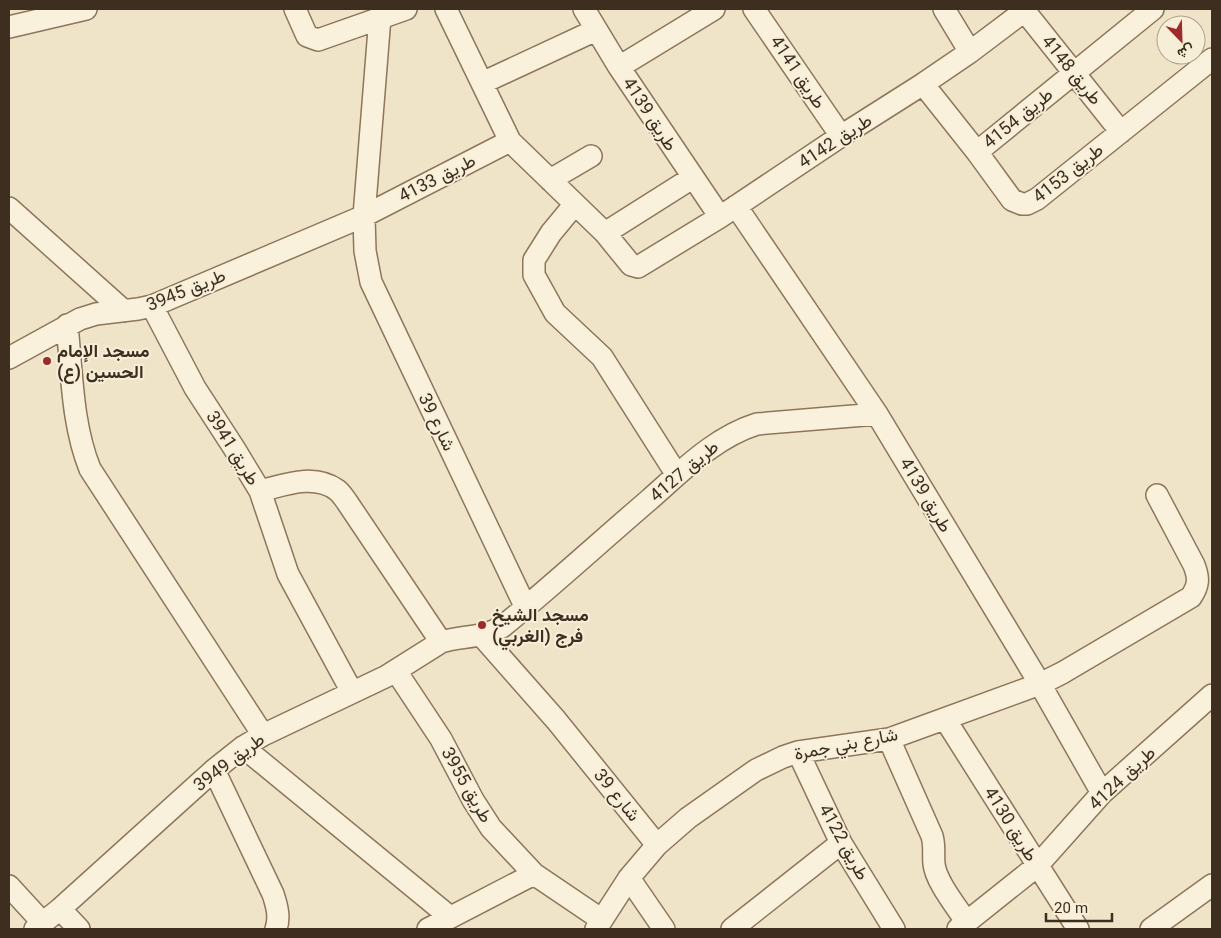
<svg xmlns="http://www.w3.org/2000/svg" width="1221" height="938" font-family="Georgia,Vazirmatn,serif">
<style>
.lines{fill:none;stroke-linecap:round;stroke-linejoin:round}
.minor-casing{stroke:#8d765c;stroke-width:24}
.minor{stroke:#faf1dc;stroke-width:21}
.poi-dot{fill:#9e2a2b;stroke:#f7eed8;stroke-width:2}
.labels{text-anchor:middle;stroke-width:4;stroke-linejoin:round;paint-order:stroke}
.street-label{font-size:18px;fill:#3d2e20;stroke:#f7eed8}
.poi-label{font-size:18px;font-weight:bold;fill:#3d2e20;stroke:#f7eed8;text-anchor:start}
</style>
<rect width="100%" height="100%" fill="#f0e4c8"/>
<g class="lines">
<g class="minor-casing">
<path id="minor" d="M295,9L307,36L318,40L406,9
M446,9L510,141L605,233L631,265L638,267L720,217L841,136L923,84L970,52L1027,9
M584,9L619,67L720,217
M754,9L841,136
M944,9L970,52
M1023,9L1121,132
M380,17L364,216L365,251L371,282L525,606
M9,27L86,9
M619,67L714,9
M482,83L596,30
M923,84L977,152L1012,200L1022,204H1027L1037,199L1212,59
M977,152L1153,9
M550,180L591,156
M575,204L551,233L534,260V275L555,313L602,357L677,475
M736,206L877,414L1040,684L1102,793
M9,208L124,311
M605,233L692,178
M152,306L195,388L234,448L260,491L288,574L352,692
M67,325C72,373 72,425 90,469L263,735
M9,358L80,319L96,314L138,309L152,306L364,216L510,141
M260,491C284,485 314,473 337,490C341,493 344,498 347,502L441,642
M482,636L556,720L657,845
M396,671L441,739L473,800L491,828L534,874L602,920
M945,719L1078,929
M889,739L932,836C935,846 933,854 934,864C936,882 957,907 967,923
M243,747L450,917
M798,752L841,843L894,929
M214,770L273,894C277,906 280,917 276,929
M629,878L664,929
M9,886L43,923
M60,909L79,929
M35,929L60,909L214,770L243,747L263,735L387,676L441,642C461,636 483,638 502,627C552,586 600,542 649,500C682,471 715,437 757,424L877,414
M428,929L534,874
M596,929L629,878L657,845L688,818L756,770L783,757L798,752L889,739L1040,684L1062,673L1191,597C1199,585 1199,578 1194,565L1157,495
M732,929L841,843
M958,929L1037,866L1102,793L1212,695
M1151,929L1212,885"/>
</g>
<use href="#minor" class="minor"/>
</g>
<g class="poi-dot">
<circle cx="47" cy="361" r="5"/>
<circle cx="482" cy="625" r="5"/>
</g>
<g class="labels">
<g class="street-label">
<text transform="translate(1072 70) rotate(51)" y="6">طريق 4148</text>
<text transform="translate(798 72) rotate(56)" y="6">طريق 4141</text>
<text transform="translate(650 114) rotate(57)" y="6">طريق 4139</text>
<text transform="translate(1018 118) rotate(-39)" y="6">طريق 4154</text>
<text transform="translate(835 141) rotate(-33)" y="6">طريق 4142</text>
<text transform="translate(1068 173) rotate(-38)" y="6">طريق 4153</text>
<text transform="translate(437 178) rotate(-27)" y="6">طريق 4133</text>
<text transform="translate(186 290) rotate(-22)" y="6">طريق 3945</text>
<text transform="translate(437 422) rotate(64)" y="6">شارع 39</text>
<text transform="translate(233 448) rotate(58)" y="6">طريق 3941</text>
<text transform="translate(684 471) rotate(-40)" y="6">طريق 4127</text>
<text transform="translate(926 495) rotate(59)" y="6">طريق 4139</text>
<text transform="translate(846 744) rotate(-11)" y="6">شارع بني جمرة</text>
<text transform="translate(229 762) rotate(-37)" y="6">طريق 3949</text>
<text transform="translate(1122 778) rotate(-43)" y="6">طريق 4124</text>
<text transform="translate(467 785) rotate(60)" y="6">طريق 3955</text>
<text transform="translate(617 795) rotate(51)" y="6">شارع 39</text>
<text transform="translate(1011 824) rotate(58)" y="6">طريق 4130</text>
<text transform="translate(844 842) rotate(61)" y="6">طريق 4122</text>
</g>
<g class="poi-label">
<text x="57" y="357">مسجد الإمام<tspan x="57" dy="21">الحسين (ع)</tspan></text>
<text x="492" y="621">مسجد الشيخ<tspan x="492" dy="21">فرج (الغربي)</tspan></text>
</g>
</g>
<rect width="1221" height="938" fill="none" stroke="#3d2e20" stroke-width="20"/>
<g transform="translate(1181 40) rotate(157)"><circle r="24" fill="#f7eed8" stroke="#ada18e"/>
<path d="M0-4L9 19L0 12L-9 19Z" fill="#9e2a2b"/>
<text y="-8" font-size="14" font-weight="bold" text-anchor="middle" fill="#3d2e20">ش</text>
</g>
<path d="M1046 913v8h66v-8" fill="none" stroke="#3d2e20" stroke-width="2.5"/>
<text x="1054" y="913" font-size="15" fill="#3d2e20" stroke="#f7eed8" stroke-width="4" paint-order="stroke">20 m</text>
</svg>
